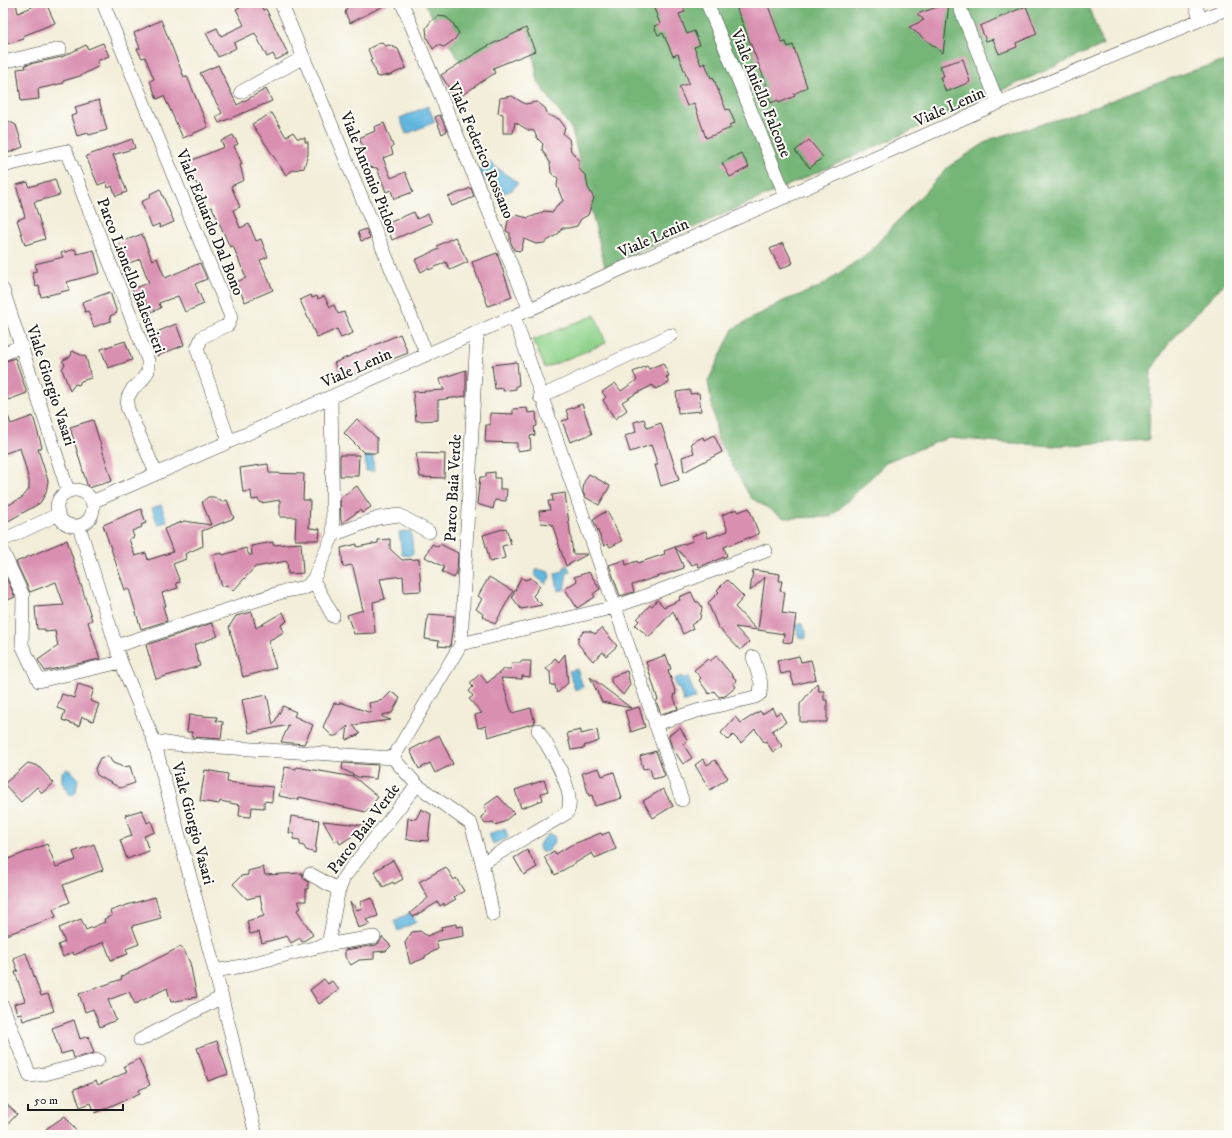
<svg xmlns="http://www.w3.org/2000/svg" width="1232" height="1138" font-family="'IM FELL DW Pica',serif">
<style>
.green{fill:#90d38b;stroke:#567854}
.forest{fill:#74b577;stroke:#48684a}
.water{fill:#63b7df;stroke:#406a7e}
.building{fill:#d98fb0}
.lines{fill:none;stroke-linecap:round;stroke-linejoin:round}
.minor-casing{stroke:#3c3c38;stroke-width:14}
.minor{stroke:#fff;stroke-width:13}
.labels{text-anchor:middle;stroke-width:4;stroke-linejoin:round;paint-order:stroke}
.street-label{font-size:16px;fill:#1c1c1c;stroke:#fdfcf7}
</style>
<rect width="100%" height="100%" fill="#fdfcf7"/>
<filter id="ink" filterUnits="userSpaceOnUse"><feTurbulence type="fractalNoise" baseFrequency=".025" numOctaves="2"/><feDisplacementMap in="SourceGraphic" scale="8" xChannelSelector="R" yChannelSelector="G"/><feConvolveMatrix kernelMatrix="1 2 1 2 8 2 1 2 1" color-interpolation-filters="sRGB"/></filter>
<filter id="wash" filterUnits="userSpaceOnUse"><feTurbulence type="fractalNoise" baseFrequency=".012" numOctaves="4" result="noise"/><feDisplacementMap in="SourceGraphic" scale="16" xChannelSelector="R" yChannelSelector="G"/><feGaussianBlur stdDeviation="0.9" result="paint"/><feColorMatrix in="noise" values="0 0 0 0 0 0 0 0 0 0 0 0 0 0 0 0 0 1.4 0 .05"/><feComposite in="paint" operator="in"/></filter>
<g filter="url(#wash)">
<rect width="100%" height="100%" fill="#f3eeda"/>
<path class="green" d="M595,315L606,343L545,368L533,340Z"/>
<path class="forest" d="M424,3H1087L1103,45L605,267L572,130L538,82L529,31L461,63Z
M1229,60V278L1169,343L1151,370L1149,440L1051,446L948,438L888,461L831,517L784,518L751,498L718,440L708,381L733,329L783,301L818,288L868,253L948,167L991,139L1069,116L1188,72Z"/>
<path class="water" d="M428,106L435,122L406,134L400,118Z
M489,162L518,183L512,190L504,193L482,178L478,169Z
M365,456H373L374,471H366Z
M161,505L167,521L158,525L152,508Z
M411,531L413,553L409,556L402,555L399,532Z
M568,566L570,572L567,573L564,590L558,591L555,573L564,571V567Z
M537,569L549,572L550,577L546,584L534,575Z
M798,623H801L806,631V638L802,639L798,636L796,626Z
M577,669L583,687L575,690L569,671Z
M682,676L683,679L688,677L696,698L684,702L679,688H677L674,679Z
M67,769L72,772L78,778L76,792L73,795L68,793L62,782V772Z
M505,828L508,838L493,844L489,834Z
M549,834L554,836L555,840L549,850L545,852L540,851L539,846L542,840Z
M411,912L416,922L398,931L394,921Z"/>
<g id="blocks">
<path class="building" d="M3,3H16L18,13L41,3H46L55,23L23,36L24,39L3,45Z
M248,3H260L263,10L266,9L288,54L276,60L273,54L267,57L255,33L234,43L236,48L218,57L206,33L217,28L221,36L244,25L236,9Z
M351,3H389L350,23L345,13L348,5Z
M652,3H682L685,12L679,14L687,34L694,31L700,45L694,47L701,65L705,63L711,78L713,77L726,110L729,109L735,123L729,125L731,128L706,138L694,103L687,106L679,87L689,83L678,54L673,56L663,33L658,35L654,26L660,24Z
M751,3H767L782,43L786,42L788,47L793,45L807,87L794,94L795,96L779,103L778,100L771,103L765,87L767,86L737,9Z
M949,3L943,53L909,27L924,20L917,14Z
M1026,6L1037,34L1016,43L1017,47L999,54L993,39L986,41L980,26Z
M438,16L446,17L452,22L459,33L454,40L444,47L438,45L433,49L427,38L426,28L431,21Z
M161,20L184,77L187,76L208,127L183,138L164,96L157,99L150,81L154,79L145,57L142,58L137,49L140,48L134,33Z
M526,28L535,51L493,68L495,73L456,99L441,75L486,47Z
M381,42L385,46L389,45L398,49L406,68L388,76V75L380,77L376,76L375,69L370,61L372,60L368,49Z
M103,43L109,56L97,61L99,66L80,76L63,81L64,83L38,89L39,99L21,101L17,69L26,68L25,65L62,57L86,45L88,49Z
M963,59L970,82L946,92L940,77L944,76L940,66Z
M218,65L237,105L266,89L272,101L219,123L216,117L222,113L200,73Z
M512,96L525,104L537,102L545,108L548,115L559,119L565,127L563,134L569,139L571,151L579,161V169L586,176L588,188L594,198L588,215L581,219L577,226L569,228H562L558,234L544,243L536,244L524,239L521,251L514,250L510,240V233L506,231L508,221L516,215L528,218L539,214L544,211L553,212L556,206L563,201L557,186L558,178L551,173L550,163L542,149L543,144L537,138L534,131L528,130L515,122L513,133H503V114L498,113L500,98Z
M99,100L107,130L89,135L88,133L77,136L71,116L77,114L75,107Z
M272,113L286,137L293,132L297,138H305V142H308V154L304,168L293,170L286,175L252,124Z
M440,115L447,131L442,134L435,117Z
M8,121L16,125L23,147L3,155V124Z
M384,123L393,146L391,148L393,154L383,158L391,178L405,172L413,192L394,199L391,190L386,192L377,168L369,167L366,165L359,149L363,147L359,138L375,131L374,127Z
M233,135L238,144L234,146L242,164L240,165L244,180L231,186L240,207L233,210L240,228L249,224L256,241L261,239L268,257L260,260L273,290L245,302L236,282L246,278L233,246L230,247L212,207L208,209L196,182L193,183L185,163L224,147L221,141Z
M132,139L135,148L113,155L127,192L116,196L112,186L108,188L106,182L98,185L86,156Z
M809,140L823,157L810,168L795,151Z
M741,153L749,167L730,177L722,163Z
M55,179L60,195L34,202L45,239L25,245L17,220L25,217L16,185L28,182L29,187Z
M471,188L474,197L452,206L448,197Z
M160,189L174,222L160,228L159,224L152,227L141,202L151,197L150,194Z
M414,212L417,219L428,214L432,223L392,240L386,224Z
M366,229L370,238L361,241L358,232Z
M142,234L152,260L157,258L165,278L200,263L207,279L195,284L204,304L185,312L178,296L159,303L161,308L151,312L144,299L137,302L132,289L149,283L140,259L124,265L120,253H122L119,243Z
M455,237L468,262L450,270L446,262L429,270L428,268L421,272L415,260L439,249L437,246Z
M783,243L793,263L780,269L770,249Z
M75,249L77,254L94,250L100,273L67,282L69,290L41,297L39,286L36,287L32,272L37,271L35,264L63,257L61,253Z
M497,253L512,297L488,306L472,262Z
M110,292L117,313L110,316L111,321L94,327L88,311L85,312L82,302Z
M311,295L312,298L317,296L318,299L324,296L330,307L334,305L338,314L344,312L353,333L341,338L337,329L317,338L300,300Z
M176,324L184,345L157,356L152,334Z
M400,334L408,353L341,379L334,363Z
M125,341L132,360L108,368L101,349Z
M72,351L86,357L91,378L81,381L79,385L75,384L70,391L62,369L65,364L62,361L71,356Z
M15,358L27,393L8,400L3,386V362Z
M517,362L519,385L516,386V389L503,391V388L495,389L492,365Z
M663,363L669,376L666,377L669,383L655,389L653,385L635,394L622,402L627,410L615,419L603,400L606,397L602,392L615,383L621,391L637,380L633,372L647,366L649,369Z
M466,370V396L438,400V420L416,421L413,392L444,390L439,379Z
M690,390V394L699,393L701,411L678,413L676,392Z
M3,404L11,424L33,416L42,447L38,449L48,481L46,493L40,503L3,524V508L23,497L29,489V480L20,448L3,454Z
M582,404L592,434L570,442L562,421L569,419L566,410Z
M527,408L528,413L536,412L537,426L534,427L535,435L530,436L531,449L517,451V443L485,442L486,425H490V413L513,414V409Z
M357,419L377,438V453H364L344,433Z
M644,419L647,428L661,423L679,480L661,486L655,465H658L651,445L630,452L625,436L636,432L634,422Z
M93,420L112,481L88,488L70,427Z
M714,435L722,452L684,472L682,457L694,453L691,443L703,437L704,440Z
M416,453L445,454L444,478L420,477Z
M340,455H359L358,476H340Z
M268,464L269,473L304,474L303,500H310L309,528L320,529L319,540H295L296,517H280V500L261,503L258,499L252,500L251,491L243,492L240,468Z
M495,472V478H500V489H507L506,501L495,500L493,509L477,504L480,477H486V473Z
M589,474L610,486L599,505L585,497L583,492L584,482Z
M357,486L371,507L362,513L360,510L342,523L341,520L340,498Z
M565,493L573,554H588L566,566L552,524L541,523L539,511L550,510L548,501H553L552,495Z
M208,497H214L222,502L227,500L234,518L202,531L203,546L185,554L186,559L173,564L180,582L176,583L178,588L162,593L166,606H163L167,621L141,629L129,589L125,590L103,525L141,509L146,523L141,525L142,527L132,531L134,537L129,539L135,556L146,553L148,560L173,552L164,529L184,521L211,525L202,502Z
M749,508L759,534L724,547L727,556L699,567L697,563L692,565L675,547L693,541L692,536L706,531L708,538L728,531L722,515L737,509L738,512Z
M607,511L622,541L610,547L608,544L604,546L593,519Z
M506,528L511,544L502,546L505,558L490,562L483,535Z
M390,539V549L402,560L419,559L421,591L404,592L403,576L380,579L385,599L373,602L375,633L354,634L347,615L363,610L353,567L351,565L343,567L341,548L357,544V547L378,543V540Z
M67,540L92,620L88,622L100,659L45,671L38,660L58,646L55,631L45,632V629H37L35,607L64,605L56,582L30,592L16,562Z
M273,542V545L301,543L303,573L288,574L287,561L255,567L233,591L227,585L222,587L213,555L222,553L223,555L246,548L249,555H252L251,546Z
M432,544L438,547L440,544L458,553L457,572L454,578L442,572L444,567L425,557Z
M675,547L684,568L632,585L634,592L620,596L609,565L625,560L626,565L637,561L638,563L665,554L664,551Z
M753,570L780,574L779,581H782L780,591L785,592L782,613L796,615L792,643L783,642L784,634L758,630L765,577L750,591Z
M3,571L15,597L3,602Z
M589,572L600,589L593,594L595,597L577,608L565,589L577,581L574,577Z
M489,577L513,591L495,624L482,616L483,614L476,609L482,599L478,596Z
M521,577L525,580L531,578L540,586L533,596L542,605L521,609L512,597Z
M727,580L744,597L735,607L757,630L735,627L749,642L740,650L718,627L708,603L719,592L717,590Z
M691,592L696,602H699L702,607L700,619L691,625L693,629L683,634L673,611L649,637L635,625L639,621L637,619L650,605L652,606L657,600L664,607L680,600L679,597Z
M252,612L256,628L283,612L287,621L281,625L284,632L268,641L276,668L243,677L229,627L236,616Z
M428,614L454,616L450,647L438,646L439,641L425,639Z
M212,623L218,636L194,645L200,666L156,679L146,645Z
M602,628L617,646L606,656L603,652L593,661L578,644V638L584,631H590L595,634Z
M565,654L568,683L557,693L555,685H551L550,672L546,669L555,658L559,662Z
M666,655L671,669L668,670L676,694L673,695L678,709L661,714L656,701L658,700L646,662Z
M716,656L737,681L733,683L736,687L725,696L719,697L714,691L709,694L699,680L701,678L694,670L708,659L710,661Z
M799,656L801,662L811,660L816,679L794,685L790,672L781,674L777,661Z
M521,661H531L530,677L522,676V679L501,678L512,713L531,708L535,723L488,737L486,726L478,728L475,715L482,713L469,699L473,696L469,691L473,687L470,683L480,674L487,683L504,669H511L512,663H521Z
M627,671L630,685L623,695L611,682V677Z
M590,677L631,708L602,702Z
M817,683L819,691H824V700H827V722H800V704Z
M78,684L94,689L90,701L99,704L93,721L82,717L79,726L62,720L65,711L57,708L62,694L74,698Z
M391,692L400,698L392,713L382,715V717L391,720L353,725L360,734L346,740L348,726L336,736H332L323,727L334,703L339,705L340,702L371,713L369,703L383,700Z
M267,695L273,725L283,706L296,712L294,716L313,725L304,744L281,742L289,725L249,733L242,700Z
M639,707L645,727L631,732L625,711Z
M772,708L776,715L780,712L786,722L772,731L782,746L773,752L766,741L764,742L755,729L741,743L733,735L728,740L721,733L735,717L741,723L760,711L762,714Z
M189,715L217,717L216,721L223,722L221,739L192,737V732H187Z
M680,728L688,741L683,744L692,758L683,764L672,747L669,738V735Z
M581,730V734L597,730L599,741L584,746L585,748L571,750L567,733Z
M439,735L453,764L435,773L430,763L419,769L410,750Z
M656,751L665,776L653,779L650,768L643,769L640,756Z
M108,756L113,763L123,767L130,766L135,783L120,788L97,775L95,769L100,758Z
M703,759L707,765L715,760L728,778L710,790L695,765Z
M28,763L38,766L54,783L42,793L37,787L21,802L4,784Z
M343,763L378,765L376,779L358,777L342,769Z
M285,767L296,769L297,767L354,777L378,797L366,812L299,797V800L279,796Z
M599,768L602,776L614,772L622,798L595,806L592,795L589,796L582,773Z
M205,770L228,774L227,782L273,787L272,802L264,801V808L252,807L251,817L239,816L240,805L220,801L219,804L200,801Z
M544,780L548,791L541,793L543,800L521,808L515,790Z
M663,789L673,806L653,818L643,801Z
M498,796L514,813L504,822L495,825L493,822L485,824L481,817L487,812L484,806Z
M421,809L431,814L428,841L406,839L408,818L416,819Z
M142,810L147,823L151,821L155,832L144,836L149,851L127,859L120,840L132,836L125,815Z
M291,816L319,820L315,853L306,850L304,846L300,845V840L293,839L294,833H289Z
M323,821L368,826L340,844L338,840L335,842Z
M609,832L616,849L595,858L592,853L555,875L544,857L554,851L556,854L571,845L601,833L602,835Z
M47,844L56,867L76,860L73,852L94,844L103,870L63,885L70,902L53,909L56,917L3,936V861Z
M527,850L537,867L524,875L514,858Z
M393,860L403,879L394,884L393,882L383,887L374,871Z
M263,867L265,875L302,873L303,878L308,882V889H306V901H298L301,908L297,910L313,935L302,942L300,938L291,943L287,936L262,943L259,932L250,934L247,921L264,916L260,896L247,899L233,884L241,876L248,875V871Z
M446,867L454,880L456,878L464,891L454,897L456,899L444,906V903L440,906L438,902L413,917L410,913L428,898L419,882Z
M155,897L161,918L132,926L139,944L126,949L128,954L111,960L104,942L74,955L73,952L63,957L58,945L65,942L59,928L81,919L86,930L105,922L104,919L112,916L110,911L127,905Z
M372,898L378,916L366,920L370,924L358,928L350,902L357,910L362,908L360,902Z
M456,924V927L463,926L464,936L436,941L438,949L425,956V958L410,964L405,943L412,932L420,931L427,936L442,930L441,927Z
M382,937L391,946L386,951L374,952V959L359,960L351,965L345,957V950L376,945L379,943Z
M180,947L184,950L190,963L197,997L171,1002L167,988L135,1004L129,992L108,1000L116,1020L100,1027L93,1009L85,1012L79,994L122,979L121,977Z
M26,953L41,996L48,994L54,1011L23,1021L21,1013L17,1014L14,1004L25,1001L15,972L18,971L13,958Z
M324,979L328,984L332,981L339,990L319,1004L310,990Z
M74,1020L80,1039L88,1036L94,1053L74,1058L72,1051L61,1054L52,1028Z
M217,1041L228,1074L208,1081L197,1048Z
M139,1059L150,1085L139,1090L140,1093L95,1113L91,1103L80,1107L74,1089L96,1081L98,1085L127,1072L124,1066Z
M3,1101L17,1114L3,1129Z
M65,1116L79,1135H50L46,1129Z"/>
</g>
</g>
<g filter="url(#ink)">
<use href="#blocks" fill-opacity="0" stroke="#3c3c38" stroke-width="1"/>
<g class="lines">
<g class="minor-casing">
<path id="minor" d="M103,3L231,317L228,325L202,337L197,349L229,441
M281,3L427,355
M402,3L530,310
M707,3L786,197
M958,3L998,103
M1195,3L1200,19
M3,62L60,49
M241,92L304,57
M3,166L66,151L148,360V371L141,382L133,388L128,397L127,407L156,473
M3,290L68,491
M514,317L682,800
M477,333L461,644L393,758L417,785L471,824L482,863L493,915
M3,354L21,346
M540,397L671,335
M57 508a18 18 0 1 1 36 0a18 18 0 1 1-36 0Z
M92,502L998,103L1229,8
M79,526L121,662L154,741L221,994L256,1135
M333,535L378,518L399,515L429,532
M3,540L57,515
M3,552L23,596L22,645L39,681L121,662
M313,580L333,616
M461,644L615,607L766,551
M116,646L285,591L307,587L314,578L333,535L331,397
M655,724L700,710L755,697L760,694L761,683L753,657
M154,741L172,744L393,758
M482,863L567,813C578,793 549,748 538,730
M310,874L339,890
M325,945L374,937
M215,971L242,966L325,945L329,940L338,893L344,877L417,785
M3,1007L30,1076L45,1074L98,1060
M140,1040L222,997"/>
</g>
<use href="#minor" class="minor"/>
</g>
</g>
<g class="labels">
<g class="street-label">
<text transform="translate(762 93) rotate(68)" y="6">Viale Aniello Falcone</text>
<text transform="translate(949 106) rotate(-24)" y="6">Viale Lenin</text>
<text transform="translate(482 150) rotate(67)" y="6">Viale Federico Rossano</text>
<text transform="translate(370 172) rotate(68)" y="6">Viale Antonio Pitloo</text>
<text transform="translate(211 222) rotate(68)" y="6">Viale Eduardo Dal Bono</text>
<text transform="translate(653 237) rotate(-24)" y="6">Viale Lenin</text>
<text transform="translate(132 275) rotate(69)" y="6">Parco Lionello Balestrieri</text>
<text transform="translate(356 367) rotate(-24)" y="6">Viale Lenin</text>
<text transform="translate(52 385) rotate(72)" y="6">Viale Giorgio Vasari</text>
<text transform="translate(452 488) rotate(-87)" y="6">Parco Baia Verde</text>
<text transform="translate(194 823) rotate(75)" y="6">Viale Giorgio Vasari</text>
<text transform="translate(363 828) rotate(-53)" y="6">Parco Baia Verde</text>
</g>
</g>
<rect width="1232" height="1138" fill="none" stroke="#fdfcf7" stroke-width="16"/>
<path d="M28 1104v6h95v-6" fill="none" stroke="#1c1c1c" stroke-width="2"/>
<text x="34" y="1104" font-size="12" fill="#1c1c1c" stroke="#fdfcf7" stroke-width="3" paint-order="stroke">50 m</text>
</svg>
